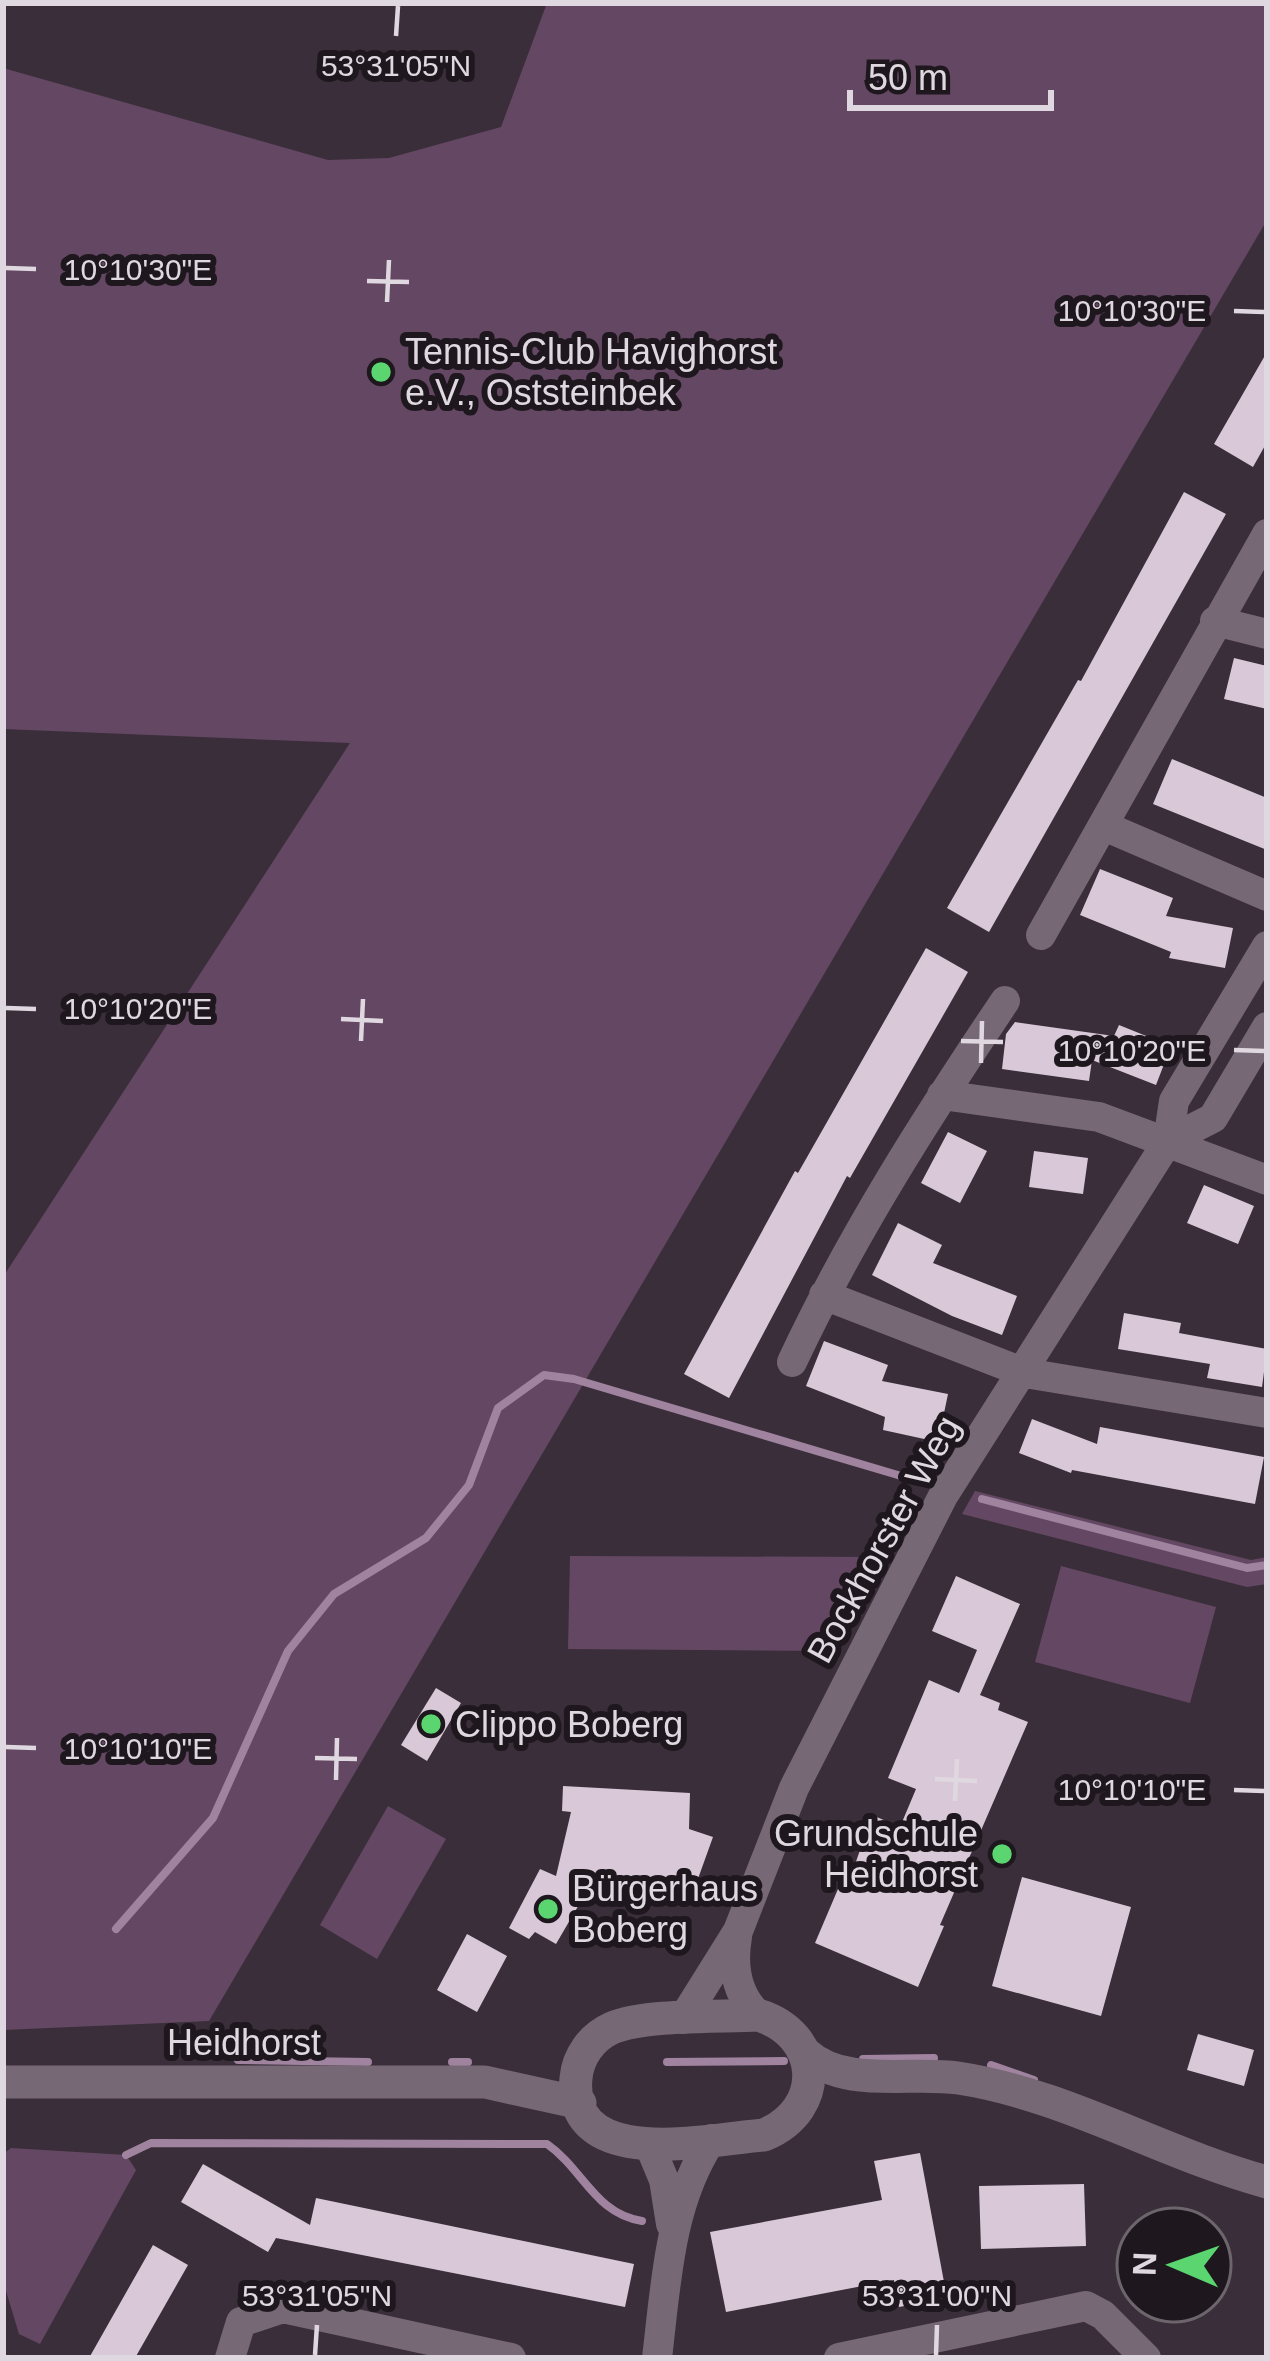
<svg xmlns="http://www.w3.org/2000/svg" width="1270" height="2361" font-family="Helvetica,sans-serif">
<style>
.green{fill:#644863}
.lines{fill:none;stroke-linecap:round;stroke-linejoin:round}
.stream{stroke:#a0839f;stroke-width:8}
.building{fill:#d9c9d8}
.minor{stroke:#766875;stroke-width:30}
.tertiary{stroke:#766875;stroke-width:33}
.ticks{fill:none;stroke:#e0d8e0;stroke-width:4.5}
.poi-dot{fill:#5ad56f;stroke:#1e181e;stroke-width:4.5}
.labels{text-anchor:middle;stroke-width:12;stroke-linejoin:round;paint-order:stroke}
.poi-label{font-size:36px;fill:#e0d8e0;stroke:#1e181e;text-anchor:start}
.street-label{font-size:36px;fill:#e0d8e0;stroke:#1e181e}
.ticks-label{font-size:30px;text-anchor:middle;fill:#e0d8e0;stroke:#1e181e;stroke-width:12;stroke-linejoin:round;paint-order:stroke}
</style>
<rect width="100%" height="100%" fill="#3a2e3a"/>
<path class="green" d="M547,3H1267V220L209,2021L3,2030V1277L350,743L3,729V68L328,160L389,158L501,127Z
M975,1491L1251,1560L1267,1557V1584L1247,1587L962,1514Z
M570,1556L879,1557L829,1651L568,1649Z
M1061,1566L1216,1607L1190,1703L1035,1662Z
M388,1806L446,1839L377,1959L320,1925Z
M11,2148L126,2155L136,2170L40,2344L19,2334L3,2281V2154Z"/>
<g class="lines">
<path class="stream" d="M982,1499L1247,1568L1267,1565
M116,1929L213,1818L288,1651L334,1594L426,1538L469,1485L498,1408L544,1375L574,1379L918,1481
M863,2059L934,2058
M238,2060L368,2062
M452,2062H468
M667,2062L784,2061
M991,2065L1034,2080
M126,2155L151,2143L547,2144C583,2169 595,2214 642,2221"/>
</g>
<path class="building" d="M1267,352V442L1253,467L1214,444Z
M1184,492L1226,514L989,932L947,908L1078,680L1081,681Z
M1234,658L1267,666V709L1224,699Z
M1172,759L1267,798V850L1153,804Z
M1100,869L1173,898L1166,916L1233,928L1225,968L1169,958L1171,952L1080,915Z
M926,948L968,972L850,1178L847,1176L729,1398L684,1374L795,1171L798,1173Z
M1015,1022L1114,1036L1119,1025L1171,1046L1156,1085L1092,1060L1089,1081L1002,1069L1006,1034Z
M948,1132L987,1151L960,1203L921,1183Z
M1034,1151L1088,1158L1083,1194L1029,1187Z
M1204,1185L1254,1206L1238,1244L1187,1223Z
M898,1223L942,1245L933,1263L1017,1296L1002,1335L952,1316L872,1275Z
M1124,1313L1181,1323L1179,1333L1267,1349L1262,1387L1207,1378L1210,1364L1118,1349Z
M824,1341L888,1365L882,1381L948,1394L938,1442L883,1430L885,1417L806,1386Z
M1032,1419L1097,1444L1100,1427L1264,1457L1255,1504L1072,1470L1071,1473L1019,1453Z
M956,1576L1020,1604L980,1695L1000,1703L998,1710L1028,1722L940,1925L944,1926L918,1987L815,1943L841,1882L848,1885L872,1815L900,1827L916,1789L888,1778L929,1680L959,1693L977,1650L932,1631Z
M436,1688L461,1703L427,1761L401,1745Z
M563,1786L690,1793L689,1829L713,1837L695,1887L591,1884L556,1944L535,1932L529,1939L509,1928L540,1869L556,1876L571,1812L562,1811Z
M1022,1877L1131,1907L1101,2016L992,1986Z
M467,1934L507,1956L477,2012L437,1990Z
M1198,2034L1254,2050L1244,2086L1187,2070Z
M920,2153L947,2298L899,2307L894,2280L726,2312L710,2232L882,2200L874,2161Z
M203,2164L310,2225L316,2198L634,2264L625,2307L276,2238L268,2252L181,2202Z
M1084,2184L1086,2246L981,2249L979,2186Z
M153,2245L188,2265L135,2358H89Z"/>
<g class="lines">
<path class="minor" d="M1215,621L1267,634
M1104,826L1267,896
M1041,935L1267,534
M942,1095L1099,1117L1267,1180
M1168,1141L1213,1118L1267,1027
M824,1295L1025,1373L1267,1413
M792,1362C851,1236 927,1117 1005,1001
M737,1937C732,1966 736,1994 758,2015
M683,2019L738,1931L794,1788L943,1496L1168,1141L1174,1101L1267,946
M649,2144L664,2180L671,2224
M230,2358L241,2322L283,2308L511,2358
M657,2358C666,2284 669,2203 712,2139
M839,2358L1086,2306L1103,2315L1146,2358"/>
<path class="tertiary" d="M758,2015C822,2034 827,2109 764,2135C710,2139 567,2173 576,2078C578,2056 592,2037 612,2028C644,2014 720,2017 758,2015Z
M805,2053C844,2089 910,2071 958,2078C1065,2094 1163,2154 1267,2182
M3,2082H485L580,2103"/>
</g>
<path class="ticks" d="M396,36L398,6M6,268L36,269M367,281L409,282M387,302L389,260M1234,311L1264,312M6,1008L36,1009M341,1019L383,1021M361,1041L363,999M961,1041L1003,1042M1234,1050L1264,1051M981,1063L982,1021M6,1747L36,1748M315,1758L357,1759M935,1779L977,1781M336,1780L337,1738M1234,1790L1264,1791M955,1801L957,1759M315,2355L317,2325M936,2355L937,2325"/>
<g class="poi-dot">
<circle cx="381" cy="372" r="12"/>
<circle cx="431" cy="1724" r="12"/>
<circle cx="1002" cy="1854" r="12"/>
<circle cx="548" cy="1909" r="12"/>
</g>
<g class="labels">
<g class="poi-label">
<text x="405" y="364">Tennis-Club Havighorst<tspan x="405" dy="41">e.V., Oststeinbek</tspan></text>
<text x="455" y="1737">Clippo Boberg</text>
<text x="978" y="1846" text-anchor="end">Grundschule<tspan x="978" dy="41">Heidhorst</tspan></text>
<text x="572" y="1901">Bürgerhaus<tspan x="572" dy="41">Boberg</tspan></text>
</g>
<g class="street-label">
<text transform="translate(883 1539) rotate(-61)" y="13">Bockhorster Weg</text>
<text x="244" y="2055">Heidhorst</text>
</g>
</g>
<g class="ticks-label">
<text x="396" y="76">53°31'05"N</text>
<text x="138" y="280">10°10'30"E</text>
<text x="1132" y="321">10°10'30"E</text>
<text x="138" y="1019">10°10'20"E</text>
<text x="1132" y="1061">10°10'20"E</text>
<text x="138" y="1759">10°10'10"E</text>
<text x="1132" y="1800">10°10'10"E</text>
<text x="317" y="2306">53°31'05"N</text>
<text x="937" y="2306">53°31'00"N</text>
</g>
<rect width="1270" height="2361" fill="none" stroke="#e0d8e0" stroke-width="12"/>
<g transform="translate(1174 2265) rotate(272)"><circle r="57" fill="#1e181e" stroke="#6c656c" stroke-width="3"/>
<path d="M0-9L21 45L0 30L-21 45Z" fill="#5ad56f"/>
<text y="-18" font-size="33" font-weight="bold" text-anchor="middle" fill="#e0d8e0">N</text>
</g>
<path d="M850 90v18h201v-18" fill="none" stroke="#e0d8e0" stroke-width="6"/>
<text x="868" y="90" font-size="36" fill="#e0d8e0" stroke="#1e181e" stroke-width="9" paint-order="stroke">50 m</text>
</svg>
